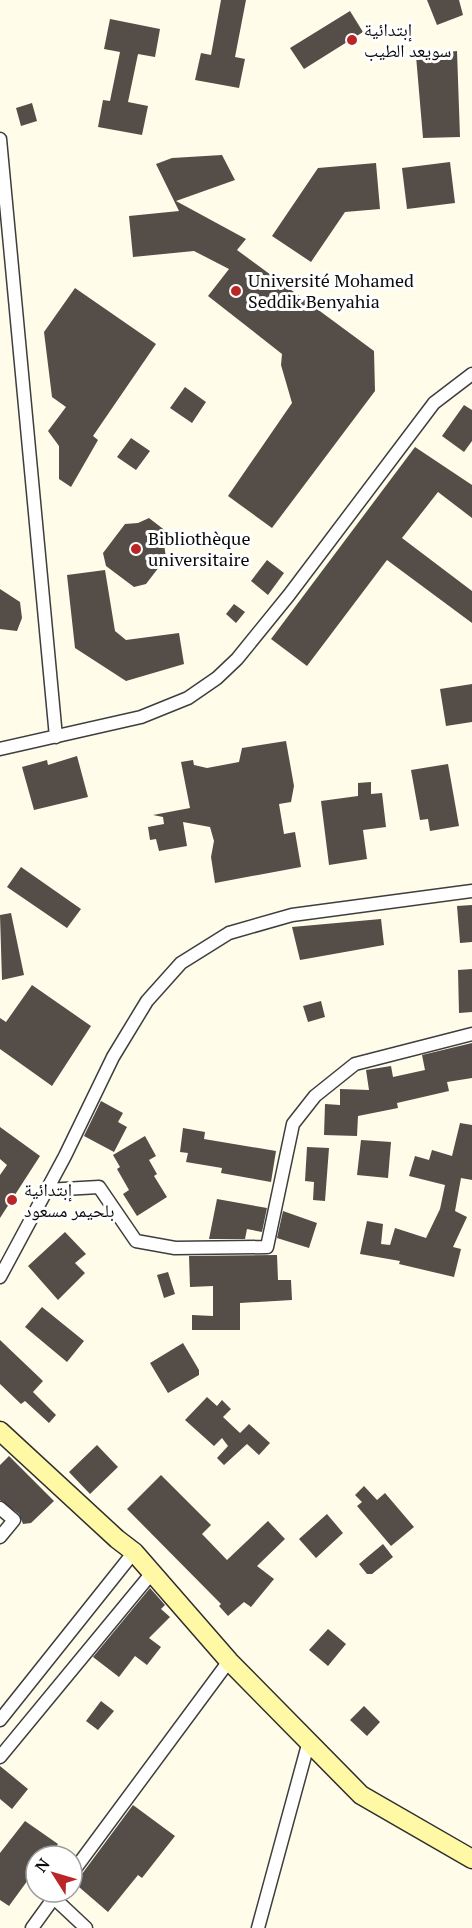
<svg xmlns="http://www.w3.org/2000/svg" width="472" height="1928" font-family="'PT Serif','Noto Naskh Arabic',serif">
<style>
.building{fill:#544d48}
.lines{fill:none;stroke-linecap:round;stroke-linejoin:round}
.street-casing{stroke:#3e3e3e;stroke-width:15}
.secondary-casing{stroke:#2d2d2d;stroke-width:21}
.street{stroke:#fff;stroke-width:12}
.secondary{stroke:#fff8a5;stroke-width:18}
.poi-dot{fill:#ba2526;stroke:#fff;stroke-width:2}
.labels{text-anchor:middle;stroke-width:6;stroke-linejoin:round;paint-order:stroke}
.poi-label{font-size:18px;fill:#0b0b0b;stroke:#fff;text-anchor:start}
</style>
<rect width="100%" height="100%" fill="#fffcea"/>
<path class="building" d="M221,0H246L235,57L245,59L239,88L195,80L201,53L211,55Z
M427,0H459L463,15L437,25Z
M350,11L363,32L304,69L290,48Z
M110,19L160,29L155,57L138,54L128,102L148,106L142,135L98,127L103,100L110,101L120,52L104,49Z
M457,51L460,137L423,138L416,56Z
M32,103L37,121L21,126L16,108Z
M222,155L235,180L176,201L246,239L237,250L374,351L375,391L272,528L228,496L292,403L281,365L282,354L208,296L229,269L194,251L133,257L129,216L179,211L156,164L172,158Z
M450,162L455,203L407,209L402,168Z
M376,163L380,209L345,212L311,262L272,236L318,168Z
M75,288L156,344L93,436L98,440L71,487L59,479V446L48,431L66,407L52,397L44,332Z
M185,387L206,402L192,423L170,408Z
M464,405L472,410V441L464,452L442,436Z
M131,438L150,451L136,470L117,457Z
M415,447L472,485V518L438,492L402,538L472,591V623L387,560L307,666L271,639Z
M149,518L171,535L164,544L166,558L146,584L134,587L106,566L103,553L125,524L138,523Z
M267,560L284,573L268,595L251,581Z
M105,570L115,631L126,640L179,633L184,664L126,681L75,648L67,575Z
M0,589L20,602L22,618L17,631L0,629Z
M234,604L245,612L236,623L226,614Z
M472,684V722L446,726L440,689Z
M286,741L294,786L291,802L279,804L284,834L295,832L301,867L215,883L211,857L214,841L210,827L183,822L187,846L159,851L156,839L150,840L148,827L164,824L163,817L153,815L190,808L181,762L193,760L194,765L207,768L239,762L242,748Z
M77,756L88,797L34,810L22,767L47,760L48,765Z
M448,764L459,826L430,831L428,819L420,820L411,770Z
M371,782V794L382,793L386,827L363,830L367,859L329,865L321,801L358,796V783Z
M21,867L81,909L67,928L7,887Z
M472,905V942L460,943L457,906Z
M11,913L24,975L2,980L0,915Z
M381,919L384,945L300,960L292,927Z
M472,969V1012L459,1013L458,970Z
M32,985L91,1026L52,1086L0,1049V1018L6,1022Z
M321,1001L325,1017L308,1022L303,1006Z
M472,1043V1078L447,1082L449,1091L397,1103L398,1108L358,1116L357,1136L324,1135L325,1104L340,1105V1089L369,1090L366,1070L391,1066L393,1077L425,1070L422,1055Z
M101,1101L123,1113L118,1122L127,1127L114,1152L84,1136Z
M460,1123L472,1125V1180L461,1178L455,1211L467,1217L453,1247L461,1249L454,1277L399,1264L400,1261L360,1254L367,1221L383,1224L381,1244L390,1245L395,1228L426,1238L440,1209L445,1185L409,1176L415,1156L429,1160L432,1150L452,1156Z
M0,1127L40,1156L0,1218V1175L7,1165L0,1159Z
M183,1128L205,1132L204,1139L276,1151L271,1182L221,1173L222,1168L186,1162L188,1153L180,1152Z
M145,1136L156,1156L149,1160L157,1174L154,1176L167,1197L137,1216L123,1194L129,1190L117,1169L120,1167L113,1155Z
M361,1140L391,1142L388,1178L357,1175Z
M307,1147L329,1148L325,1201L313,1200L314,1182L305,1181Z
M217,1199L267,1208L262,1232L247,1229L245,1239H209Z
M283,1211L317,1223L309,1248L277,1238Z
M65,1232L86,1254L75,1263L85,1273L58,1300L28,1266Z
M277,1255L278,1280H291L292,1300L240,1303V1330H192V1315L213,1316V1286L190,1287L189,1256Z
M168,1272L175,1294L164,1298L157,1275Z
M42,1307L84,1341L67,1362L25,1327Z
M0,1340L43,1381L33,1392L56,1415L49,1423L25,1401L21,1404L0,1384Z
M183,1343L199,1370V1375L168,1393L150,1363Z
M207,1397L217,1406L222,1400L231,1409L223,1417L240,1433L249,1424L270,1443L259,1455L247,1444L224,1465L217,1458L228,1446L222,1438L214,1446L185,1420Z
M97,1445L118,1467L90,1494L69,1472Z
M9,1456L54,1501L31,1523L23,1524L19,1514L0,1500V1465Z
M161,1475L211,1525L202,1534L227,1560L268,1521L285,1539L257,1566L274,1579L251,1607L244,1602L228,1616L219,1606L221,1604L127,1509Z
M364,1486L377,1500L385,1493L414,1527L391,1546L357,1506L362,1502L355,1495Z
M327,1514L343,1533L316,1558L299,1539Z
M383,1544L393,1557L372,1574H367L359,1564Z
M150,1588L165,1605L161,1609L170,1617L149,1638L161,1647L147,1665L135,1656L119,1677L93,1657Z
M328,1629L346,1644L328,1666L309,1650Z
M101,1701L114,1711L98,1730L86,1721Z
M364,1706L380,1722L367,1736L350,1720Z
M0,1766L28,1789L12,1809L0,1799Z
M133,1805L175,1836L142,1878L138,1875L108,1912L72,1881L79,1878Z
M25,1821L58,1844L50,1856H36V1869L9,1906L0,1900V1853Z"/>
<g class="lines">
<g class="street-casing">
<path id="street" d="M0,139L56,737
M0,749L141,717L188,698L217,678L237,659L289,595L434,403L472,374
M46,1190L99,1187L136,1241L175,1248L267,1247L293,1124L315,1096L355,1064L472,1034
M0,1277L65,1156L113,1057L147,1001L181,963L229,933L292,915L472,891
M0,1508L14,1520L0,1537
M0,1720L134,1552
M0,1757L151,1574
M72,1873L229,1661
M54,1898L86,1928
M32,1928L58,1892
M258,1928L309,1741"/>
</g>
<g class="secondary-casing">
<path id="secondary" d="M0,1431L117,1539L134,1552L229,1661L361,1795L472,1859"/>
</g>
<use href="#street" class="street"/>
<use href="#secondary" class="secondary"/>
</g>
<g class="poi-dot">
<circle cx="352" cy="40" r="6"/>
<circle cx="236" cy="291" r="6"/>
<circle cx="136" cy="549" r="6"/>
<circle cx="12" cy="1200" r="6"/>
</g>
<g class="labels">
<g class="poi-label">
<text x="364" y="36">إبتدائية<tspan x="364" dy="21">سويعد الطيب</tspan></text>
<text x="248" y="287">Université Mohamed<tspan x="248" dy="21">Seddik Benyahia</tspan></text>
<text x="148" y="545">Bibliothèque<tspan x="148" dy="21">universitaire</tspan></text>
<text x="24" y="1196">إبتدائية<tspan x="24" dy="21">بلحيمر مسعود</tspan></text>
</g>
</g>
<g transform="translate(54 1874) rotate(307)"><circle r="28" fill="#ffffff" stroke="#9d9d9d" stroke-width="1.5"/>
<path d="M0-4.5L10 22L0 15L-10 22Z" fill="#ba2526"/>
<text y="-9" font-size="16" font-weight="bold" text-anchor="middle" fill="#0b0b0b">N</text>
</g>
</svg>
